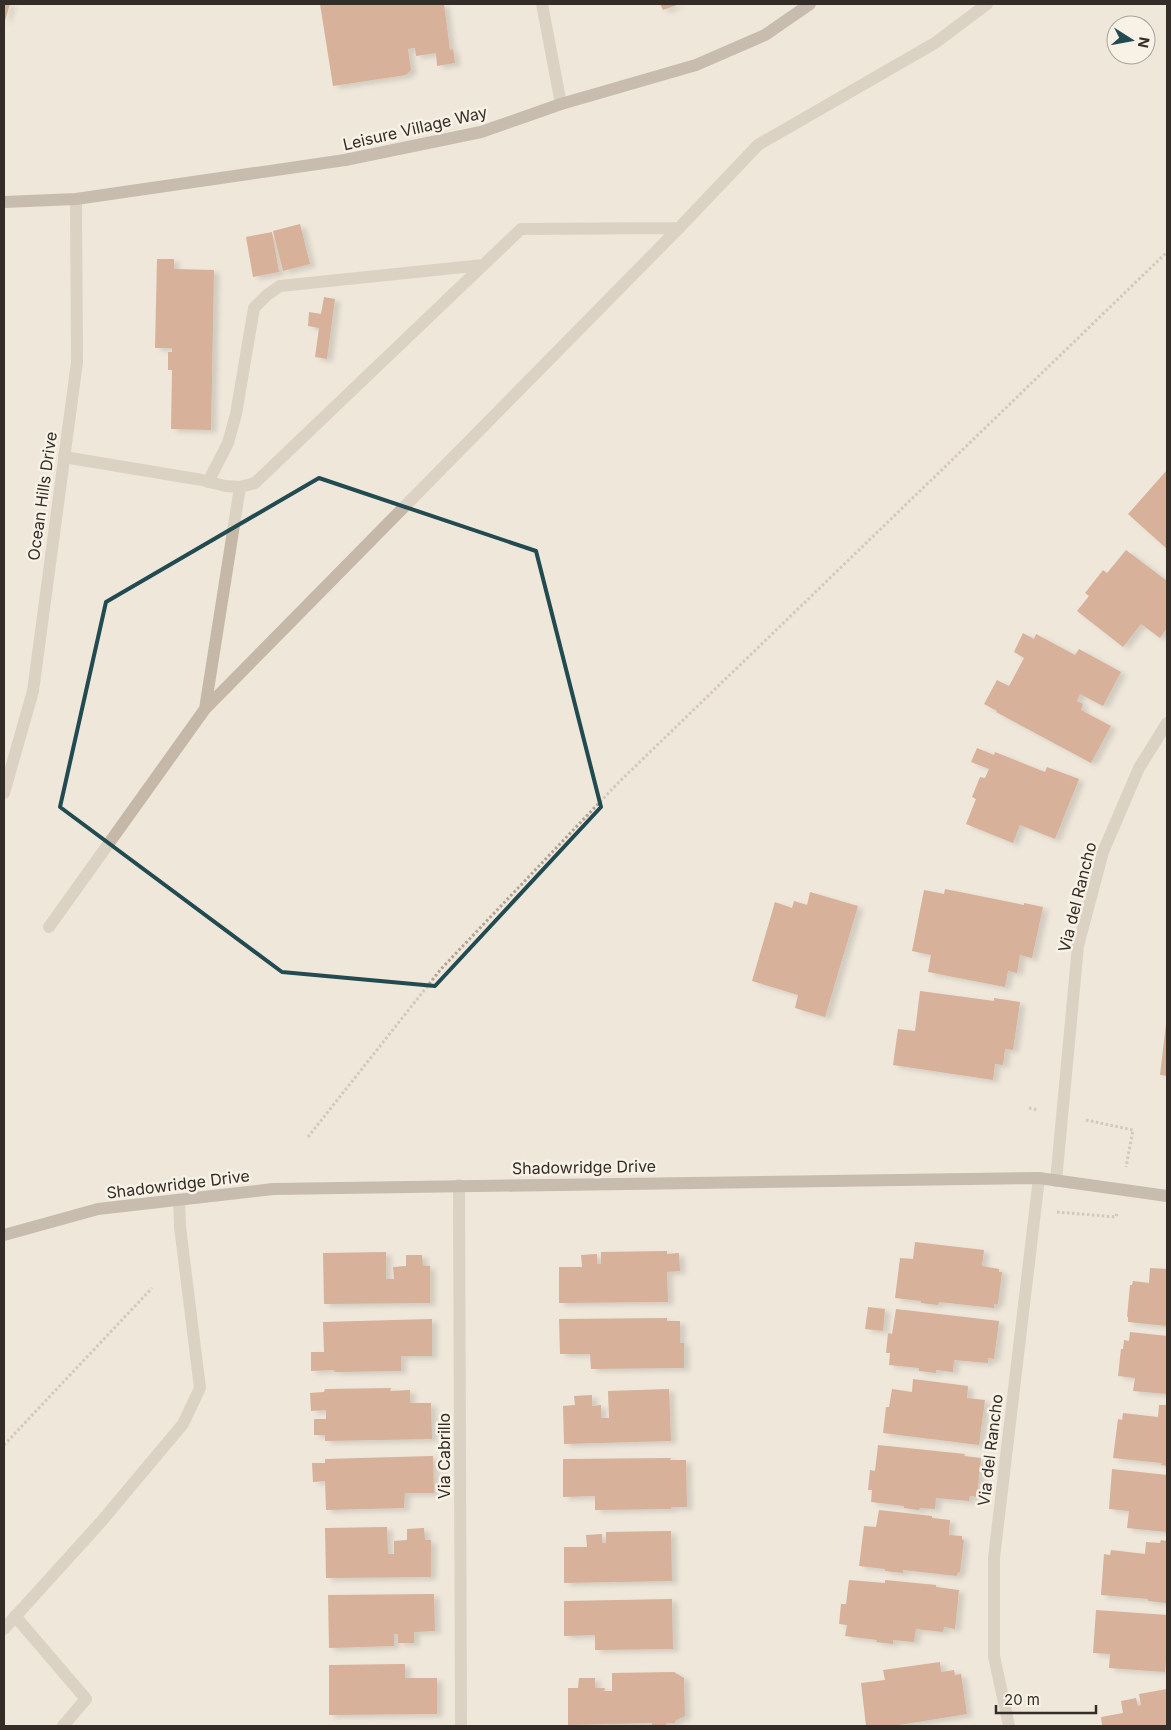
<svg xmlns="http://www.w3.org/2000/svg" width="1171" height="1730" font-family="Inter,sans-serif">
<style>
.building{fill:#bb6f4d;filter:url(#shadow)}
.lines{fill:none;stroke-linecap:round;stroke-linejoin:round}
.path{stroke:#b1a292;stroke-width:3;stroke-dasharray:2.5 2.5;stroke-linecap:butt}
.lane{stroke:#c6b8a8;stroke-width:12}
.street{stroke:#c6b8a8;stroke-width:12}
.secondary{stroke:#998779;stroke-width:12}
.marked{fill:none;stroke:#214a51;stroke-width:4;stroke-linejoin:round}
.labels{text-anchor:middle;stroke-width:5;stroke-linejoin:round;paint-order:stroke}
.street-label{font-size:16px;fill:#332c27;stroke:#f7f1e6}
</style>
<defs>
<filter id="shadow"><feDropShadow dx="5.5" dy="3" stdDeviation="2.5" flood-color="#0004"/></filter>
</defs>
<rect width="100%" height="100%" fill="#efe7da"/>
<path class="building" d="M4,4H10L4,24Z
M320,4H444L450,50L453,49L455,63L437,66L436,53L416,56L415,48L408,49L411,70L406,75L333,86Z
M660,4H680L663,10Z
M300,224L310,264L283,271L273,231Z
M272,232L279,272L253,277L246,237Z
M157,259H174V269L214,270L211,430L171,429L172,370H168V352H172V348H155Z
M324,297L335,299L327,359L315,357L319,328L308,326L309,312L321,314Z
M1167,470V549L1128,514Z
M1126,550L1167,581V628L1160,638L1141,624L1123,647L1077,611L1089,596L1085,593L1103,570L1107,573Z
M1023,633L1034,639L1036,634L1075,655L1079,649L1121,672L1103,706L1080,694L1077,701L1083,704L1081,710L1111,726L1091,763L996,712L997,711L984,704L997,680L1009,686L1024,658L1014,652Z
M977,748L994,755L995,752L1045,772L1047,767L1079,779L1055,839L1020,825L1013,843L966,824L976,799L972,797L980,777L985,778L989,769L971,762Z
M945,889L1024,905V903L1043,907L1032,958L1020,955L1017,973L1008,971L1005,987L928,972L931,955L912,951L924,890L944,894Z
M810,892L858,906L825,1017L795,1008L798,995L752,981L775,902L792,908L794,901L807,905Z
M920,991L994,1001V998L1020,1002L1013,1050L1005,1049L1003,1065L995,1064L993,1080L893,1065L898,1029L915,1031Z
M1166,1024H1167V1076L1160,1075Z
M915,1242L984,1250L982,1266L999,1269V1272H1002L998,1304H994V1308L939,1302L938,1305L921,1303V1301L895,1298L900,1258L913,1259Z
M667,1251V1254L679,1253L680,1271L667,1272L668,1302L559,1303V1267H582L581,1255L597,1254V1264H601V1252Z
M386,1252V1279H394L393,1267L406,1266V1255H422L423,1266H430V1303L324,1304L323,1253Z
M1150,1268L1167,1269V1326L1128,1322V1317H1127L1130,1285H1132L1133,1281L1149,1283Z
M868,1307L885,1309L883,1331L865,1329Z
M896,1309L999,1321L994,1359L988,1358V1363L954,1360L953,1372L936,1370V1373L919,1371V1368L889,1365L890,1353H886L888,1333L892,1334Z
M667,1318V1321H680V1343H684V1368L591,1369L590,1354H560L559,1319Z
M432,1319V1356H401V1371L335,1372L334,1370L311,1371V1352H324L323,1322Z
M1130,1332L1167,1336V1394L1133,1391L1135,1378L1118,1376L1121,1349H1123L1124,1340L1129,1341Z
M913,1379L968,1386L967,1398L985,1400L979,1445L883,1433L886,1407H889L892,1389L912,1392Z
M391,1388L390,1391L410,1390V1403H431L432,1439L325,1441V1435H314V1419H326V1410L311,1411L310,1393L324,1392L325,1389Z
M669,1389L671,1441L564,1444L563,1406L575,1405L574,1396L592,1395V1406L601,1405V1418H609L608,1391Z
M1159,1405H1167V1466L1161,1465L1162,1463L1113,1458L1118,1419L1122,1420L1123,1413L1158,1417Z
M878,1445L965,1454L964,1456L981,1458L977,1497L970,1496L969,1501L936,1498L935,1509L920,1508L919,1510L904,1508V1506L871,1502L872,1490H868L870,1470L875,1471Z
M433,1456L434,1493H405L404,1508L326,1510L325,1481L313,1482L312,1463H325V1459Z
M671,1458L670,1460H686L687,1507H671V1509L595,1510V1496L563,1497V1459Z
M1112,1469L1167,1475V1532L1127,1528L1129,1511L1109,1509Z
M879,1510L932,1516V1518L950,1520L949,1535L962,1536V1540H964L960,1572H958L957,1576L903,1570V1573L885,1571V1569L859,1566L864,1526L876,1527Z
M387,1527L388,1554H394V1541L407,1540V1529L424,1528L425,1540H431V1577L326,1578L325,1528Z
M671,1531L672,1581L564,1583V1547H587L586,1535L602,1534V1543H606V1532Z
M1161,1540L1167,1541L1166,1603L1148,1601V1599L1101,1595L1104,1554L1110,1555L1111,1550L1145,1554L1146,1542L1160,1543Z
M849,1580L885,1583V1580L936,1585V1587L959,1590L955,1629L944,1627L943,1632L916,1629L914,1642L893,1640V1644L876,1642L877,1640L845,1636L847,1625L839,1624L841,1604H846Z
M434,1594L435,1631L414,1632V1643H398V1634H394V1646L329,1648L328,1595Z
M672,1599L673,1649L595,1650V1635L564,1636V1601Z
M1096,1610L1167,1615V1661H1166L1165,1672L1109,1668L1110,1654L1093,1653Z
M940,1662L941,1672L954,1670L955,1675L961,1674L967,1714L893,1726H866L861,1683L885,1680L883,1670Z
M405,1664V1678H437V1714L329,1715V1665Z
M674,1672L684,1678L685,1716L675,1721V1723H666V1726H652V1723L568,1725V1688H578L579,1678H595V1688H605L604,1691H612V1673Z
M1167,1689V1726H1102L1101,1717L1123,1713L1121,1701L1136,1698L1138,1706L1141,1705L1139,1694Z"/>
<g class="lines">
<path class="path" d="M1029,1108L1038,1110
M1086,1120L1133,1130L1126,1167
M308,1137L441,969L618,783L1167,252
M1057,1212L1116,1217L1117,1213
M4,1445L152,1288"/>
<path class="lane" d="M679,228L758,145L935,43L987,4
M64,457L202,480L225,486L240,487L255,483L521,229L679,228L205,709L240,487
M208,482L228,443L236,414L254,308L267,295L280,286L483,265
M49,927L205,709
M15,1616L86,1699L63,1726
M4,1629L100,1523L183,1424L200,1388L180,1227L179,1200"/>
<path class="street" d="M542,4L561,104
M4,793L33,691L77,362L76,199
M1056,1181L1078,946L1103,852L1139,768L1167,723
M459,1185L461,1726
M1009,1726L994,1656V1558L1039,1178"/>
<path class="secondary" d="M4,202L76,199L345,160L481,132L561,104L696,65L765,35L810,4
M4,1235L98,1209L273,1189L1039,1178L1167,1196"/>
</g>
<path d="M0 0H1171V1730H0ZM319,478L536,551L601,807L435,986L282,972L60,807L106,602Z" fill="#efe7da" fill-opacity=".55" fill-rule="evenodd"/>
<path class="marked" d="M319,478L536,551L601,807L435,986L282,972L60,807L106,602Z"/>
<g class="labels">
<g class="street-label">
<text transform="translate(415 128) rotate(-13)" y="6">Leisure Village Way</text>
<text transform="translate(42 496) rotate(-82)" y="6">Ocean Hills Drive</text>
<text transform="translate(1077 897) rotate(-76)" y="6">Via del Rancho</text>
<text transform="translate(584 1167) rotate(-1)" y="6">Shadowridge Drive</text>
<text transform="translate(178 1184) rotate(-7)" y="6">Shadowridge Drive</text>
<text transform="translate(990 1450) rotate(-83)" y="6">Via del Rancho</text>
<text transform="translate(444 1456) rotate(-90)" y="6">Via Cabrillo</text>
</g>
</g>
<rect width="1171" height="1730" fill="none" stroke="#332c27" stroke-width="10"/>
<g transform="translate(1131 40) rotate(101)"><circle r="24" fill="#f7f1e6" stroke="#a9a29a"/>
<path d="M0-4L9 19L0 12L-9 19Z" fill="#214a51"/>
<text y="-8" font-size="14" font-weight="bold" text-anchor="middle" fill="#332c27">N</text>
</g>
<path d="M996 1705v8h100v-8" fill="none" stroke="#332c27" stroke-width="2.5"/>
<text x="1004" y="1705" font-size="15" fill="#332c27" stroke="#f7f1e6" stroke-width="4" paint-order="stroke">20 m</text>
</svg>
